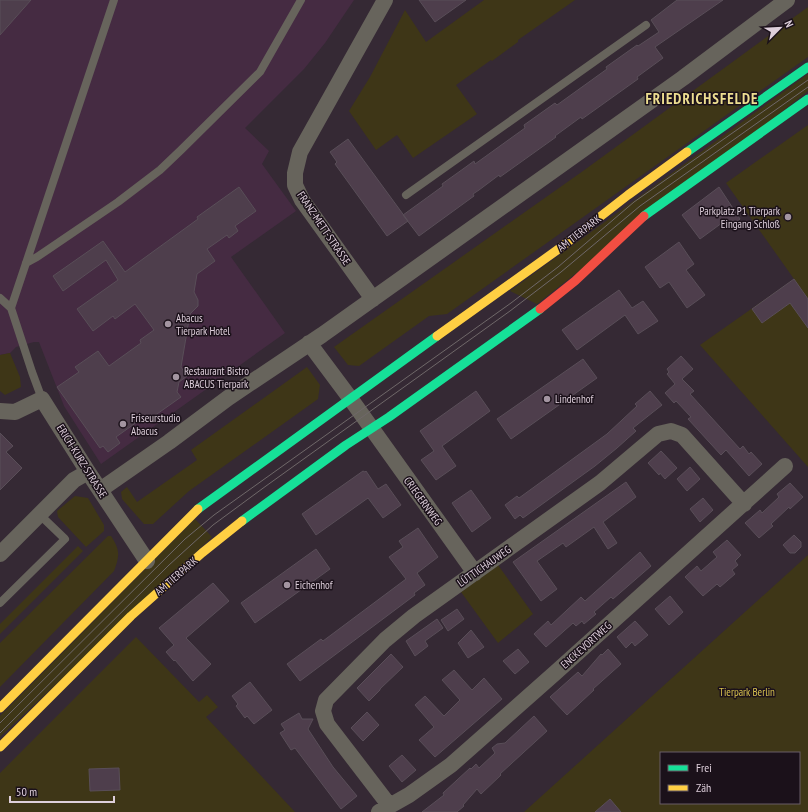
<svg xmlns="http://www.w3.org/2000/svg" width="808" height="812" font-family="'PT Sans Narrow',sans-serif">
<style>
.built{fill:#452b42}
.green{fill:#3e3617;fill-rule:evenodd}
.building{fill:#4e3e4c;stroke:#594e58}
.lines{fill:none;stroke-linecap:round;stroke-linejoin:round}
.lane{stroke:#67645c;stroke-width:8}
.street{stroke:#67645c;stroke-width:16}
.fast{stroke:#16e098;stroke-width:9}
.slow{stroke:#ffcf43;stroke-width:9}
.jam{stroke:#f24e42;stroke-width:9}
.tram{stroke:#6f6869;stroke-width:1}
.poi-dot{fill:#a395a1;stroke:#1b111a;stroke-width:1.5}
.labels{text-anchor:middle;stroke-width:3;stroke-linejoin:round;paint-order:stroke}
.poi-label{font-size:11px;fill:#decfdb;stroke:#1b111a;text-anchor:start}
.street-label{font-size:11px;fill:#decfdb;stroke:#1b111a}
.park-label{font-size:11px;fill:#d7c14e;stroke:#1b111a}
.district-label{font-size:15px;font-weight:bold;letter-spacing:1px;fill:#edde90;stroke:#1b111a}
</style>
<rect width="100%" height="100%" fill="#352934"/>
<path class="built" d="M0,0H354L325,43L304,69L245,128L269,151L262,164L296,211L231,257L285,333L101,464L64,406L39,342H34L16,347L10,353L0,355Z"/>
<path class="green" d="M484,0H575L518,40V42L492,61L491,60L456,85L477,114L413,158L397,135L376,150L349,111L370,77L405,10L426,42Z
M808,7V57L447,314L429,316L359,366L348,365L334,347L583,171Z
M808,74V91L537,304L510,291Z
M808,125V467L700,345L794,279L726,183Z
M10,353L20,377L21,387L5,395L0,391V355Z
M307,367L320,385L318,399L189,491L153,524H144L122,499L121,492L127,487L137,502L197,460L191,450Z
M75,496L88,498L104,525V531L86,547L58,517L57,511Z
M195,519L212,537L0,737V716Z
M108,536H111C120,550 120,555 114,571L0,687V643Z
M78,546L83,551L0,634V624Z
M808,555V812H524ZM661,753H799V803H661Z
M498,565L533,614L498,643L461,592Z
M136,637L199,702L207,695L218,707L206,717L295,812H0V773Z"/>
<path class="building" d="M0,0H31L0,35Z
M419,0H466L435,22Z
M677,0H723L655,47L663,58L637,77L638,79L582,119L581,117L555,136L556,137L500,177L499,175L479,190L473,194L474,196L419,236L403,215L443,186L442,184L463,169L474,161L475,164L525,128L524,125L555,103L557,105L607,69L606,67L637,45L638,46L659,32L651,20Z
M348,139L408,221L387,236L335,164L337,162L330,152Z
M239,187L256,211L235,226L238,231L229,238L227,235L207,249L215,261L197,274L194,292L198,300V306L190,314L181,367L187,376L179,382L177,392L181,397L147,421L144,417L116,437L120,443L108,452L103,446L100,448L57,387L79,372L75,367L98,351L109,366L141,343L140,340L154,330L135,304L115,319L113,316L93,331L77,309L118,280L106,260L63,291L53,276L103,241L125,272L198,219L197,217Z
M719,187L740,219L730,227L726,220L700,239L682,215Z
M679,242L694,264L686,270L705,295L687,308L669,282L660,288L645,267Z
M794,279L808,299V328L790,303L762,323L752,309Z
M619,290L632,308L643,301L658,321L638,334L625,315L577,350L562,330Z
M681,356L693,369L682,379L694,391L690,394L740,449L743,446L749,454L751,452L762,464L749,476L726,450L721,455L688,419L691,417L676,401L674,403L665,393L675,384L667,374L669,372L667,369Z
M583,359L597,378L511,439L497,419Z
M476,391L490,411L442,446L456,466L436,480L421,460L434,451L420,431Z
M650,391L662,405L633,428L636,431L617,448L595,466L523,518L520,515L515,519L505,505L517,496L519,498L607,434L637,406L635,404Z
M0,433L13,446L6,452L22,468L0,490Z
M661,451L677,468L665,479L660,473L659,475L648,463Z
M690,467L700,479L687,491L677,479Z
M363,471L365,472L366,471L378,489L386,484L401,505L383,518L368,498L316,535L302,514Z
M626,482L636,497L603,522L617,543L608,549L594,527L566,547L563,543L537,561L557,589L541,601L513,562Z
M790,483L803,497L790,509L789,507L771,524L773,526L759,538L745,523L760,510L762,513L779,497L777,494Z
M471,490L491,518L472,532L452,503Z
M703,498L713,510L700,522L690,509Z
M418,528L438,557L417,573L425,585L414,593L415,595L300,681L287,664L321,639L323,641L406,579L389,557L403,547L399,541Z
M794,535L801,542V547L795,553H790L783,545Z
M727,540L741,555L735,561L738,565L732,570L735,574L720,587L717,584L703,596L685,577L697,566L701,571L717,557L713,552Z
M316,549L330,569L255,623L241,603Z
M640,552L651,566L613,599L611,597L594,612L596,614L584,624L582,621L576,626L573,623L546,647L534,634L548,621L551,625L581,597L585,601Z
M213,583L229,601L186,638L211,664L193,681L175,660L174,661L166,652L174,645L159,628Z
M670,596L683,612L669,625L655,609Z
M457,609L464,619L448,631L441,620Z
M437,619L443,628L425,641L428,646L415,656L406,641Z
M635,621L648,635L635,646L632,642L626,648L617,637Z
M471,630L484,647L468,658L458,643Z
M518,649L529,662L515,674L503,661Z
M608,649L621,664L593,689L594,690L567,715L550,697L578,672L582,676L601,654L602,655Z
M391,654L403,667L380,689V690L369,701L357,688Z
M454,670L472,690L484,678L502,699L435,757L419,740L434,727L415,705L425,696L444,716L460,700L442,680Z
M250,682L272,710L254,724L247,716L245,718L236,706L238,704L232,696Z
M367,712L379,725L363,741L351,728Z
M299,713L302,719H313L308,729L333,767L357,796L341,809L295,748L291,750L280,733L285,730L281,724Z
M534,716L547,731L500,774L501,775L481,794L477,789L463,805L464,806L457,812H422L444,795L443,793L470,768L471,769L476,764L479,768L495,753L492,748L497,744L505,743Z
M402,755L416,770L402,782L389,766Z
M119,768L120,790L90,791L89,769Z
M610,799L621,812H595Z"/>
<g class="lines">
<path class="lane" d="M406,195L646,25
M26,263L37,257L118,202L160,170L181,150L260,72L301,0
M0,298L11,308
M42,399L32,372L11,308L114,0
M0,603L65,539L40,515"/>
<path class="street" d="M373,299L302,200L295,185V173L300,152L385,0
M309,343L350,398L475,573
M0,411L15,412L42,399L88,472L147,561
M100,490L169,442L228,398L322,335L568,160L683,78L787,0
M0,554L74,480L88,472
M389,805L327,724L323,711L326,700L385,640L414,616L600,483L658,434L671,431L682,435L744,504
M379,812L409,795L451,765L555,673L785,466"/>
<path class="fast" d="M687,152L808,67
M644,216L808,99
M198,509L437,336
M242,521L346,445L389,417L540,309"/>
<path class="slow" d="M437,336L560,248L628,195L687,152
M0,708L198,509
M0,747L131,616L202,553L242,521"/>
<path class="jam" d="M540,309L575,281L644,216"/>
<path class="tram" d="M0,723L185,539L214,515L511,303L558,267L634,202L808,80
M0,733L169,565L213,525L266,486L510,311L561,272L640,206L808,87"/>
</g>
<g class="poi-dot">
<circle cx="788" cy="217" r="4"/>
<circle cx="168" cy="324" r="4"/>
<circle cx="176" cy="377" r="4"/>
<circle cx="547" cy="399" r="4"/>
<circle cx="123" cy="424" r="4"/>
<circle cx="287" cy="585" r="4"/>
</g>
<g class="labels">
<g class="poi-label">
<text x="780" y="215" text-anchor="end">Parkplatz P1 Tierpark<tspan x="780" dy="13">Eingang Schloß</tspan></text>
<text x="176" y="322">Abacus<tspan x="176" dy="13">Tierpark Hotel</tspan></text>
<text x="184" y="375">Restaurant Bistro<tspan x="184" dy="13">ABACUS Tierpark</tspan></text>
<text x="555" y="403">Lindenhof</text>
<text x="131" y="422">Friseurstudio<tspan x="131" dy="13">Abacus</tspan></text>
<text x="295" y="589">Eichenhof</text>
</g>
<g class="street-label">
<text transform="translate(324 228) rotate(56)" y="4">FRANZ-METT-STRASSE</text>
<text transform="translate(579 233) rotate(-38)" y="4">AM TIERPARK</text>
<text transform="translate(82 461) rotate(58)" y="4">ERICH-KURZ-STRASSE</text>
<text transform="translate(423 501) rotate(54)" y="4">CRIEGERNWEG</text>
<text transform="translate(484 566) rotate(-35)" y="4">LÜTTICHAUWEG</text>
<text transform="translate(176 576) rotate(-41)" y="4">AM TIERPARK</text>
<text transform="translate(586 645) rotate(-42)" y="4">ENCKEVORTWEG</text>
</g>
<g class="park-label">
<text x="747" y="696">Tierpark Berlin</text>
</g>
<g class="district-label">
<text x="702" y="104">FRIEDRICHSFELDE</text>
</g>
</g>
<rect x="660" y="752" width="140" height="52" fill="#1b111a" stroke="#695d67"/>
<rect x="668" y="765" width="20" height="6" fill="#16e098" stroke="#695d67"/>
<text x="696" y="772" font-size="12" fill="#decfdb">Frei</text>
<rect x="668" y="785" width="20" height="6" fill="#ffcf43" stroke="#695d67"/>
<text x="696" y="792" font-size="12" fill="#decfdb">Zäh</text>
<g transform="translate(780 28) rotate(66)" stroke="#1b111a" stroke-width="3" paint-order="stroke">
<path d="M0-3L7 15L0 10L-7 15Z" fill="#decfdb"/>
<text y="-6" font-size="11" font-weight="bold" text-anchor="middle" fill="#decfdb">N</text>
</g>
<path d="M10 796v6h104v-6" fill="none" stroke="#decfdb" stroke-width="2"/>
<text x="16" y="796" font-size="12" fill="#decfdb" stroke="#1b111a" stroke-width="3" paint-order="stroke">50 m</text>
</svg>
